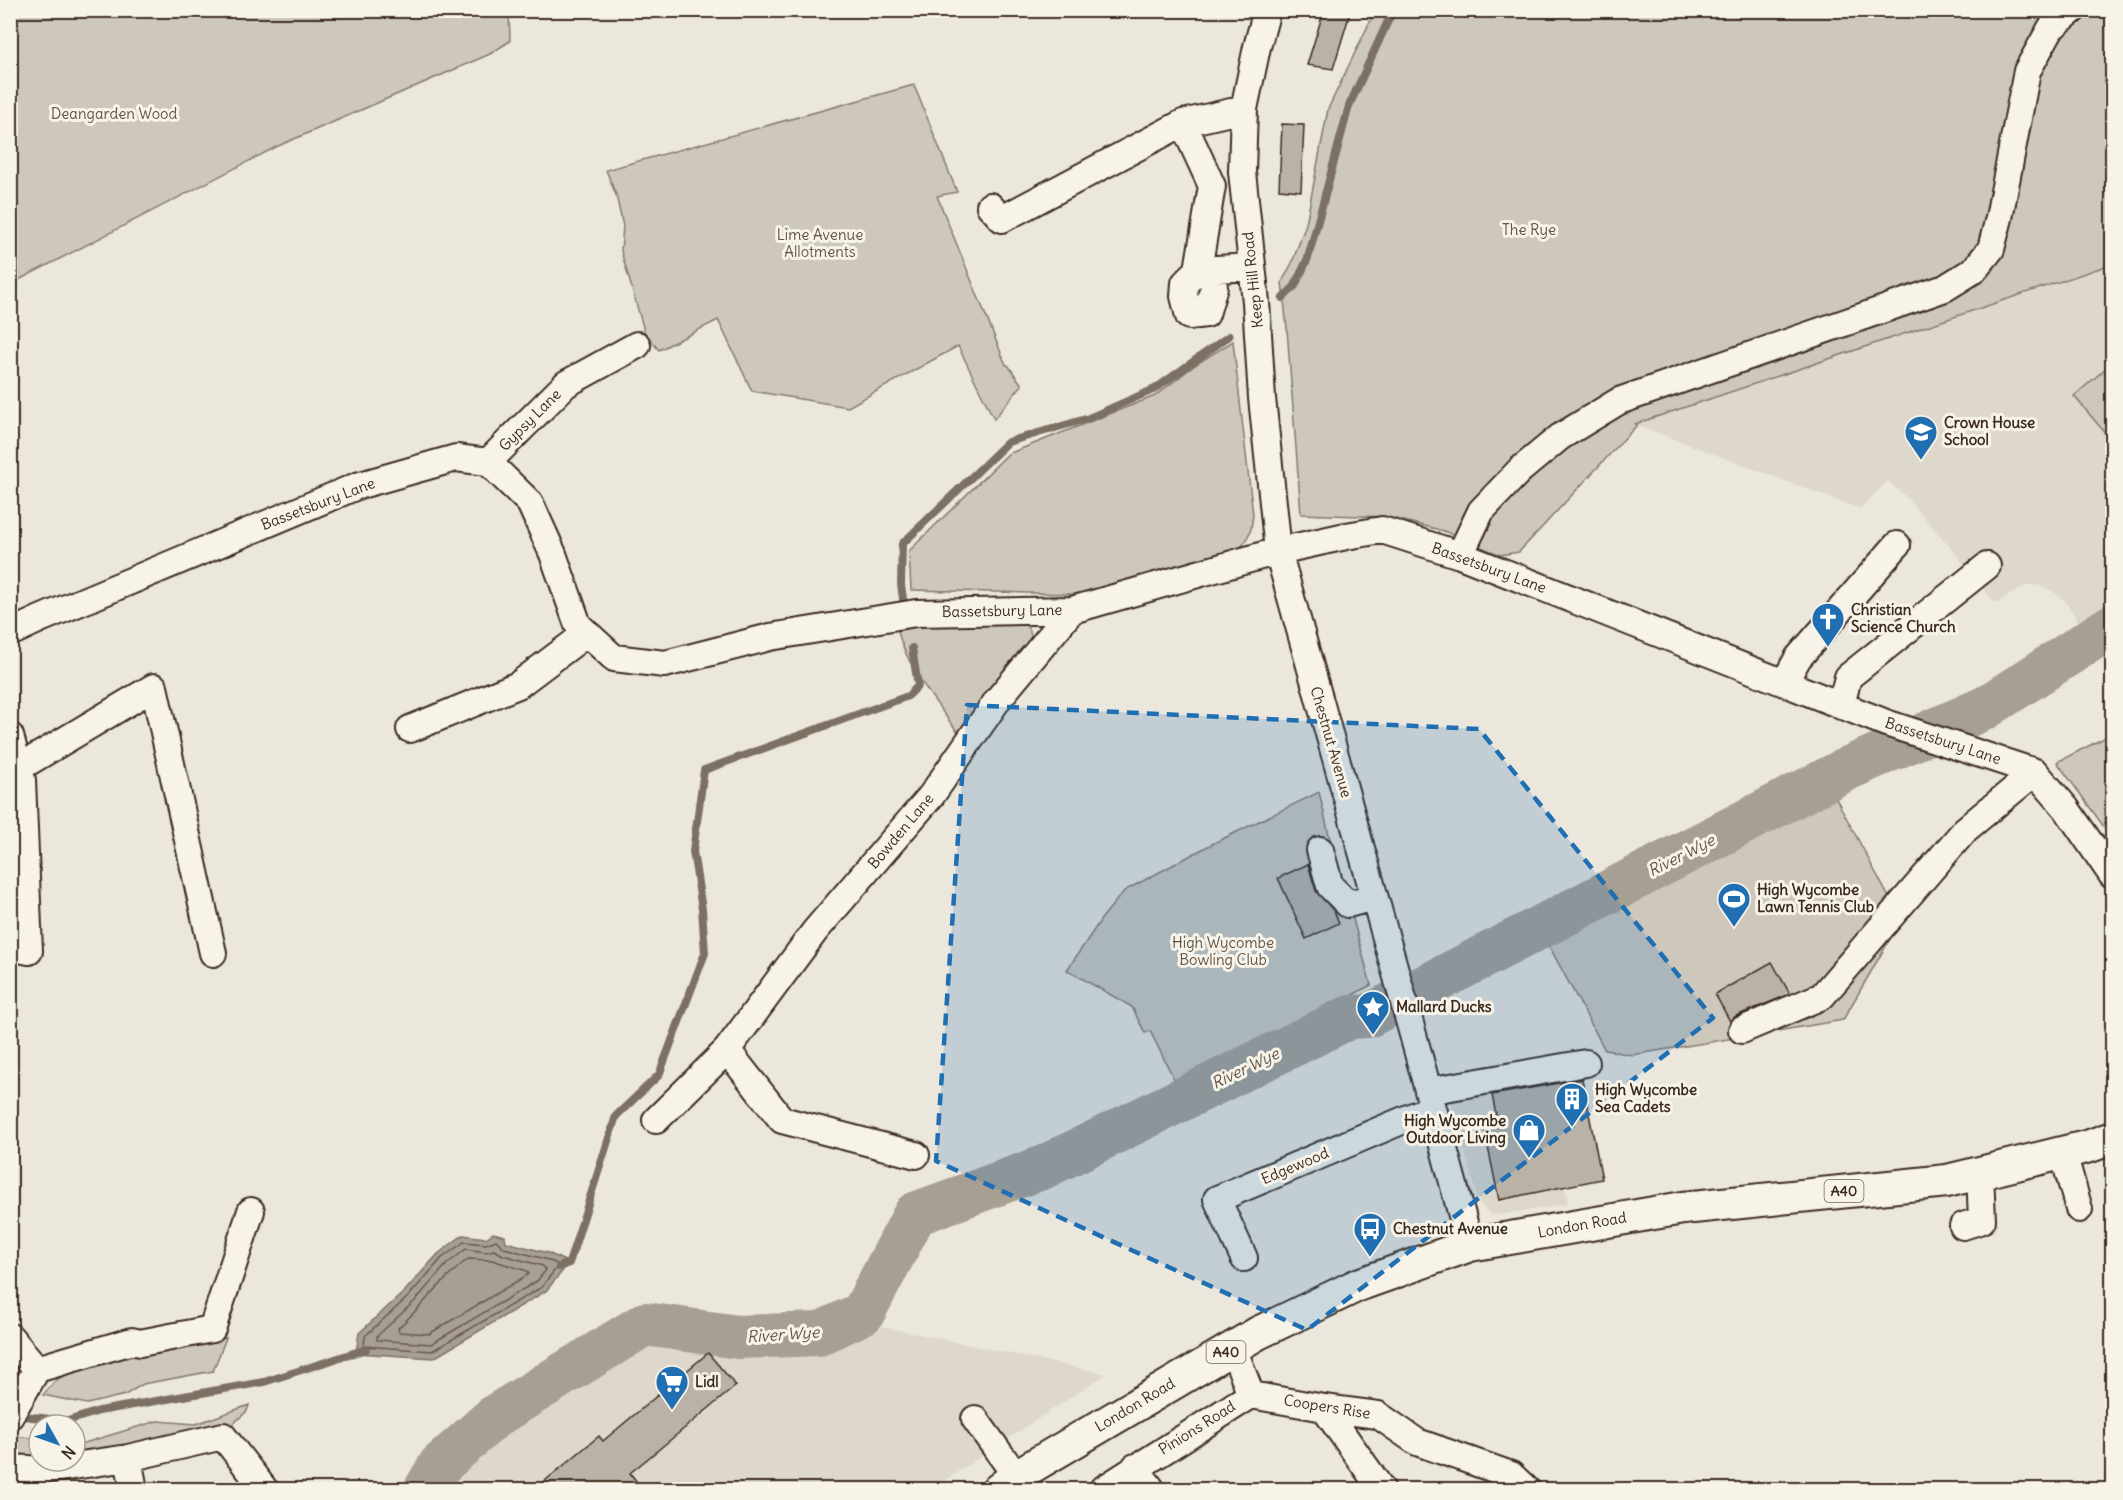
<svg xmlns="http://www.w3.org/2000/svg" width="2123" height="1500" font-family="Delius,sans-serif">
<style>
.built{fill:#ddd7cc}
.green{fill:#cec8bc;stroke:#84796d;stroke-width:1.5}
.water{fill:#a89f93;stroke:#7c7064;stroke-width:1.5}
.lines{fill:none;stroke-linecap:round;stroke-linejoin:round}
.shore{stroke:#67594d;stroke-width:1.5}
.stream{stroke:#7c7064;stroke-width:8}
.river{stroke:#a89f93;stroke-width:44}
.building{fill:#bab2a7;stroke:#3b2a1e;stroke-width:1.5}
.minor-casing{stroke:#3b2a1e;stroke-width:30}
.major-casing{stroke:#3b2a1e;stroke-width:36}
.minor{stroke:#f7f3e8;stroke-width:26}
.major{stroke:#f7f3e8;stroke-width:32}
.marked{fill:#1f6fb2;fill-opacity:0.2;stroke:#1f6fb2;stroke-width:4.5;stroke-dasharray:12 8;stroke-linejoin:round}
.labels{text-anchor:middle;stroke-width:6;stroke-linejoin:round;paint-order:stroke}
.shield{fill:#f7f3e8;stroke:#73665b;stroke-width:1.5}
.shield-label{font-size:14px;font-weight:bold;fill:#3b2a1e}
.park-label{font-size:15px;fill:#605246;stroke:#f7f3e8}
.street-label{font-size:15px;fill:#3b2a1e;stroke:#f7f3e8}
.poi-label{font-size:15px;font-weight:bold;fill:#3b2a1e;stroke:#f7f3e8;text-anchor:start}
.water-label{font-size:16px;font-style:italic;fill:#615347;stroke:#f7f3e8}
</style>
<rect width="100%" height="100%" fill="#ece7dc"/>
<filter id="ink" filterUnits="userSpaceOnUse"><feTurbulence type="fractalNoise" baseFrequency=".0167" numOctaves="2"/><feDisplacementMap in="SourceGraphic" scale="12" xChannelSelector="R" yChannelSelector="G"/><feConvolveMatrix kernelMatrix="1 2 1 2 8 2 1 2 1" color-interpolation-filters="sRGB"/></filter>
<g filter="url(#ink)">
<path class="built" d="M2112,264V363L2075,396L2112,441V614L2090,624H2080L2065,601L2054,592L2038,585H2028L1995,603L1956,554L1907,498L1888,481L1860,509L1634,424Z
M1543,1077L1568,1204L1499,1215L1490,1214L1479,1203L1450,1097Z
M866,1323L1106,1374L932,1489L430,1490L468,1443L499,1418L591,1362L616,1356L638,1341L660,1337L754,1352H821L848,1341Z"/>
<path class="green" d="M11,10L509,11L510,41L490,54L278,146L11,284Z
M1375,11H2112V264L1635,424L1637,425L1519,552L1500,555L1444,531L1388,517L1301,514L1287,329L1282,282L1292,263L1306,224L1328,109Z
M914,85L957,192L937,196L1006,365H1008L1022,385L994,419L958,346L848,407L752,391L718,320L659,350L645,334L621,251L623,226L616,195L606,170Z
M1233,341L1253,515L1251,529L1246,541L1238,550L1175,572L1074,594L911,590L909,551L1008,454L1155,396L1195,365Z
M2112,363V441L2074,396Z
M1022,620L1030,631L1033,644L963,739C942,711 899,658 897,623Z
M2112,734V838L2057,762Z
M1831,789L1901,920L1843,1020L1632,1055L1605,1050L1547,942Z
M1319,792L1332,847L1338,906L1353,919L1371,985L1179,1089L1150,1031L1145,1033L1132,1007L1067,970L1102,918L1124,891L1210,845Z
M226,1338L213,1371L143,1384L125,1395L87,1404L43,1395L55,1381L69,1372L95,1361Z
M249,1405L247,1411L221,1435L156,1448L109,1454L105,1458C75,1463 36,1473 11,1451L10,1440L15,1436L39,1439V1461H75V1443L81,1444L157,1421L196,1424Z"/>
<path class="water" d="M493,1233L505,1236L506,1242L548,1253L569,1263L546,1291L434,1358L356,1353L359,1333L404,1292L438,1254L463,1235L486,1238Z"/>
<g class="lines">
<path class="shore" d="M496,1240L504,1248L545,1259L557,1264V1267L542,1287L432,1351L364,1346L365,1336L408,1297L442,1258L464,1242L486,1244Z
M466,1249L486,1252L494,1250L503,1255L543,1266L546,1270L537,1281L431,1344L377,1340V1336L414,1302L447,1264Z
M468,1259L492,1260L527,1271L529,1274L429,1334L399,1332L398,1328C423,1306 442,1279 468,1259Z"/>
<path class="stream" d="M1283,298L1295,286L1308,258L1349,106L1393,10
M904,605L901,585L902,544L1008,442L1089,418L1155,389L1229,336
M559,1267L569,1263L616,1116L659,1075L705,953L702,909L693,851L704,770L908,696L918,686L912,648
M15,1415L68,1421L99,1411L264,1382L366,1349"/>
<path class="river" d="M425,1490L440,1465L495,1416L645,1324L738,1337L819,1334L863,1313L915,1214L1044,1167L1350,1017L1368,1016L1851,767L1985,708L2112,626"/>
</g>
<path class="building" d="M1324,10H1351L1333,69L1307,65Z
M1282,124L1304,125L1301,191L1279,189Z
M1308,864L1316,891L1334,911L1339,923L1306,939L1278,878Z
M1772,962L1790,994L1736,1016L1730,1021L1715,994Z
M1582,1079L1602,1179L1499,1200L1482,1118L1496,1115L1492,1095Z
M708,1353L736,1386L630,1473L643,1490H534L599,1436L603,1441Z"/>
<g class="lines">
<g class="minor-casing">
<path id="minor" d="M1267,10L1257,47L1244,109L1242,172L1256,302L1262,398L1278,551L1412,1031L1470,1245
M1183,123L1244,109
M990,206L1002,219L1183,123L1212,186L1198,270L1252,267
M1198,270L1185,283L1184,296L1189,316L1206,314L1214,287L1211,269
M488,462L566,384L637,345
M1460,555L1481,511L1519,471L1560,437L1619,401L1945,288L1974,270L1991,249L1999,218L2027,71L2051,28L2073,10
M10,633L40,619L357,486L456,458L488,462L530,503L553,554L578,625L614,658L665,664L770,637L916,613L1072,610L1278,551L1346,536L1382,530L1460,555L1886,723L2035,772L2066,808L2112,875
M1784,683L1798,658L1897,545
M1841,706L1848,677L1987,566
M410,729L518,685L587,633
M10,736L22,780L29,951L10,947
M10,773L154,687L213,953
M1320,850L1330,886L1348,904L1374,897
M1742,1030L1822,996L1966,829L2035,772
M727,1050L782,1120L916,1155
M1428,1091L1586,1063
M656,1120L727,1050L815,931L931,796L999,698L1072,610
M2063,1153L2079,1209
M1963,1226L1982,1220L1980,1172
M1244,1258L1217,1199L1432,1108
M10,1337L37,1369L10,1416
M1233,1348L1251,1395
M37,1369L132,1341L140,1343L212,1329L251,1211
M1251,1395L1324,1408L1378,1415L1417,1442L1511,1475L1527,1490
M1324,1408L1382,1490
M975,1419L1016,1476
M128,1458L223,1436L265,1490
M1135,1467L1152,1490
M10,1468L46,1470L128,1458L134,1490
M1102,1490L1251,1395"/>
</g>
<g class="major-casing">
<path id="major" d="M998,1490L1016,1476L1258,1333L1358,1285L1470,1245L1683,1208L1947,1181L2090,1146L2112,1138"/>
</g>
<use href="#minor" class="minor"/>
<use href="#major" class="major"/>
</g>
</g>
<path class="marked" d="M967,705L1479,729L1713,1018L1307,1330L936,1161Z"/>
<defs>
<g id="school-pin" transform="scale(1.725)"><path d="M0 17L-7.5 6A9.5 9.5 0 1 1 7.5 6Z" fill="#1f6fb2" stroke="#f7f3e8"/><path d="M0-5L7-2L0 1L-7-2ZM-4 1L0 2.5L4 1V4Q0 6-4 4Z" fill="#fff"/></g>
<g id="church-pin" transform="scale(1.725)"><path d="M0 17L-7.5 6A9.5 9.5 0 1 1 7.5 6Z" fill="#1f6fb2" stroke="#f7f3e8"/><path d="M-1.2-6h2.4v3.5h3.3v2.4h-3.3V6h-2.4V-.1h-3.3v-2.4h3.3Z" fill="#fff"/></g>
<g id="stadium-pin" transform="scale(1.725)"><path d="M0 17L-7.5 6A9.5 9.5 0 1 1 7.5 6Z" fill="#1f6fb2" stroke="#f7f3e8"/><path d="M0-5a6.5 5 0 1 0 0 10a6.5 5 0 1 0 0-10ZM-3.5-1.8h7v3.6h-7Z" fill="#fff"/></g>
<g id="sight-pin" transform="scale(1.725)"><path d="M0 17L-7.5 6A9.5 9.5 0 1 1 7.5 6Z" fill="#1f6fb2" stroke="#f7f3e8"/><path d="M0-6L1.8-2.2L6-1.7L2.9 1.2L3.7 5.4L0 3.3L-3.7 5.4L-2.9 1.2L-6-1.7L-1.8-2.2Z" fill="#fff"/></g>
<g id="building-pin" transform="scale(1.725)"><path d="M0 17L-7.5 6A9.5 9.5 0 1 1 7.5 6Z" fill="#1f6fb2" stroke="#f7f3e8"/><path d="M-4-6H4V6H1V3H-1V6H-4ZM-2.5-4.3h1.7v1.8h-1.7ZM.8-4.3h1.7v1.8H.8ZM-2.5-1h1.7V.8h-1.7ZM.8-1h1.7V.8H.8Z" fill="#fff"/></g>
<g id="shop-pin" transform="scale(1.725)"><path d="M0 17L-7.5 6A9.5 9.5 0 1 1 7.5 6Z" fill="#1f6fb2" stroke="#f7f3e8"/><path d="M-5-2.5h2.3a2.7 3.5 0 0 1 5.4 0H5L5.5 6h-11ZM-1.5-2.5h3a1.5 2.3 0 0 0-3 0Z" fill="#fff"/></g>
<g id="bus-pin" transform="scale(1.725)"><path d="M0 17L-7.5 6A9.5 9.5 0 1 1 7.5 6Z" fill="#1f6fb2" stroke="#f7f3e8"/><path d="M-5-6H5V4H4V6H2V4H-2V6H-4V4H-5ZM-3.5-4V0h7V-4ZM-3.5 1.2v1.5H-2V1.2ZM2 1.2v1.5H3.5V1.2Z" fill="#fff"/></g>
<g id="supermarket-pin" transform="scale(1.725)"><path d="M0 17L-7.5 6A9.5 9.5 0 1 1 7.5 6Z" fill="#1f6fb2" stroke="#f7f3e8"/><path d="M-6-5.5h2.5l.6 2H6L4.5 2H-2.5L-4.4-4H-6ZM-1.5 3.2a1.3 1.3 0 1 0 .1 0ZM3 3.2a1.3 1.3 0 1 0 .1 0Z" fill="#fff"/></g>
</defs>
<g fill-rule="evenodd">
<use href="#school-pin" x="1921" y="432"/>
<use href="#church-pin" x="1828" y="619"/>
<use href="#stadium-pin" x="1734" y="899"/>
<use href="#sight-pin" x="1373" y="1007"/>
<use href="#building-pin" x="1572" y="1099"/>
<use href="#shop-pin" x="1529" y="1130"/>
<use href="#bus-pin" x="1370" y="1229"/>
<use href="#supermarket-pin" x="672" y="1382"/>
</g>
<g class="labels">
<g class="shield">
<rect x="1824.5" y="1180" width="39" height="22" rx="4.5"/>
<rect x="1206.5" y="1341" width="39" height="22" rx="4.5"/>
</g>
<g class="shield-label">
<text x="1844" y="1196">A40</text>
<text x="1226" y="1357">A40</text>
</g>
<g class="park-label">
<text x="114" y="119">Deangarden Wood</text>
<text x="1529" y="235">The Rye</text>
<text x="820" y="240">Lime Avenue<tspan x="820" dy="17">Allotments</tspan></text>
<text x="1223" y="948">High Wycombe<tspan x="1223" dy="17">Bowling Club</tspan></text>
</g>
<g class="street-label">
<text transform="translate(1253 280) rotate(-96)" y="5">Keep Hill Road</text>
<text transform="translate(530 420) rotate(-45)" y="5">Gypsy Lane</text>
<text transform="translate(318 504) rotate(-21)" y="5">Bassetsbury Lane</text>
<text transform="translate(1489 568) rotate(20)" y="5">Bassetsbury Lane</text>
<text transform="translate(1002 611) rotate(-1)" y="5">Bassetsbury Lane</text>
<text transform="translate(1943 741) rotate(18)" y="5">Bassetsbury Lane</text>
<text transform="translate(1331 742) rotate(74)" y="5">Chestnut Avenue</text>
<text transform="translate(901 831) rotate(-50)" y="5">Bowden Lane</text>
<text transform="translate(1295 1166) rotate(-23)" y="5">Edgewood</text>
<text transform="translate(1582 1225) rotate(-10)" y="5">London Road</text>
<text transform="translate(1135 1405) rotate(-31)" y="5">London Road</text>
<text transform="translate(1327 1407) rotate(9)" y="5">Coopers Rise</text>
<text transform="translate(1197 1428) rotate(-32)" y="5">Pinions Road</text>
</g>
<g class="poi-label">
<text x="1944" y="428">Crown House<tspan x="1944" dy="17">School</tspan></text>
<text x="1851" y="615">Christian<tspan x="1851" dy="17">Science Church</tspan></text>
<text x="1757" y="895">High Wycombe<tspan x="1757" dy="17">Lawn Tennis Club</tspan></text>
<text x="1396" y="1012">Mallard Ducks</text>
<text x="1595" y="1095">High Wycombe<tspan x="1595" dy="17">Sea Cadets</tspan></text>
<text x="1506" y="1126" text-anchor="end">High Wycombe<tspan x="1506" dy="17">Outdoor Living</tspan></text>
<text x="1393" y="1234">Chestnut Avenue</text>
<text x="695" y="1387">Lidl</text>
</g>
<g class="water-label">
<text transform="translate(1681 855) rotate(-27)" y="6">River Wye</text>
<text transform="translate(1245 1068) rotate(-26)" y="6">River Wye</text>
<text transform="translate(783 1334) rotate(-4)" y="6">River Wye</text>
</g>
</g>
<rect width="2123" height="1500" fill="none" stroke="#f7f3e8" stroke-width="36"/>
<rect x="18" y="18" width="2087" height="1464" fill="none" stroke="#3b2a1e" stroke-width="2" filter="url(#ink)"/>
<g transform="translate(57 1443) rotate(130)"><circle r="28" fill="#f7f3e8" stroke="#aca397" stroke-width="1.5"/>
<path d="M0-4.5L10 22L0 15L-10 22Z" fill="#1f6fb2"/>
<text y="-9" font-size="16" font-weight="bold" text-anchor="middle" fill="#3b2a1e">N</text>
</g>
</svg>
